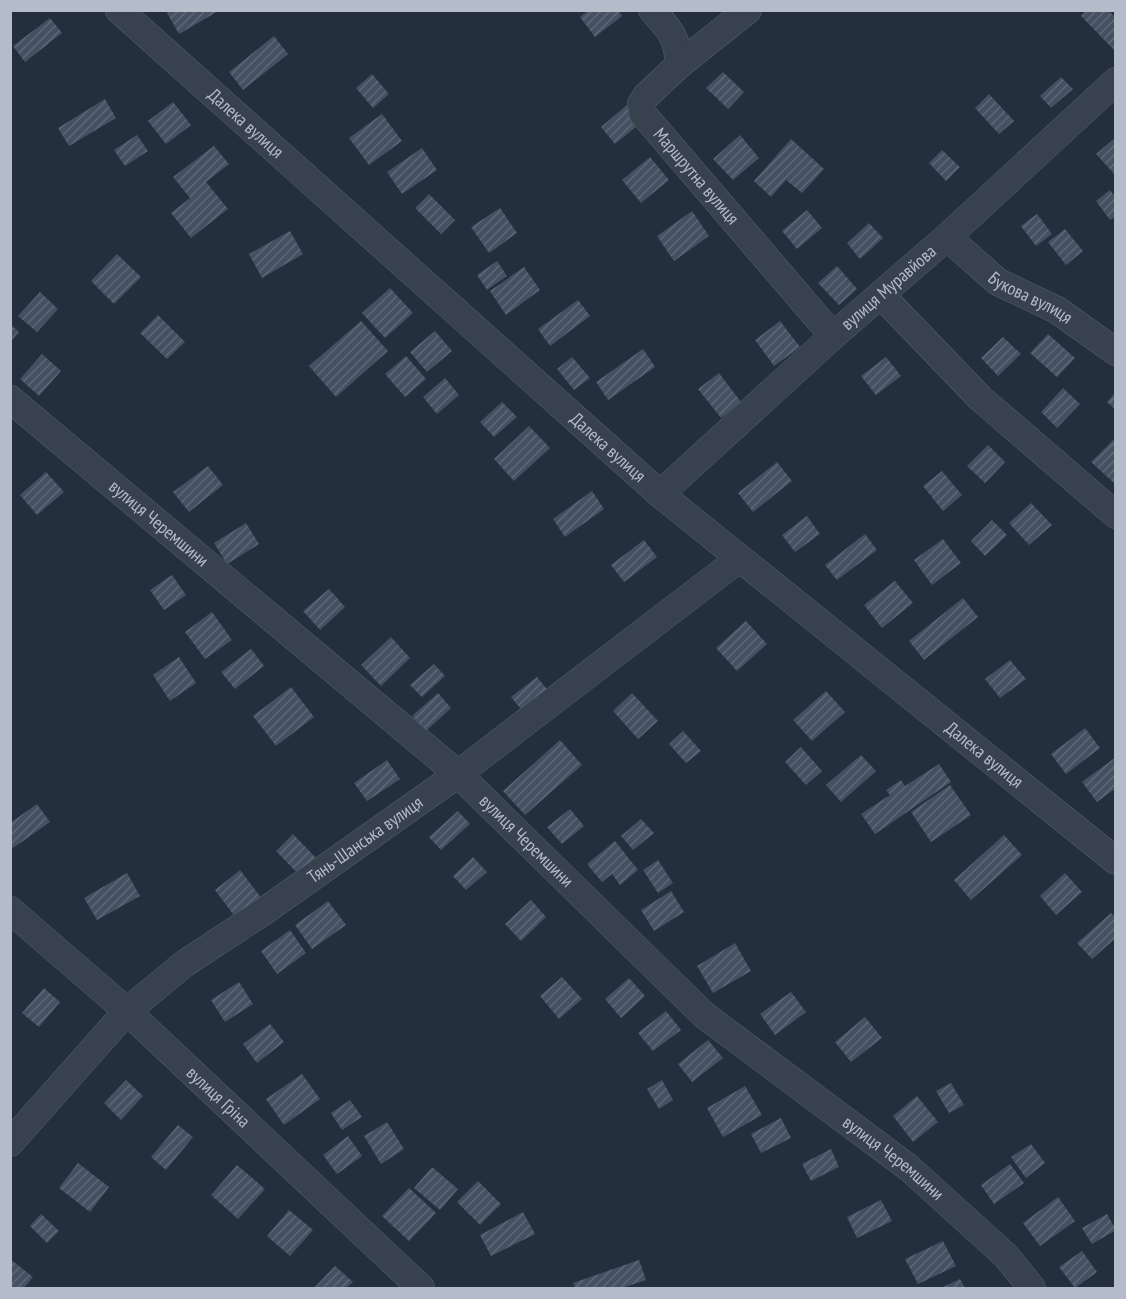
<svg xmlns="http://www.w3.org/2000/svg" width="1126" height="1299" font-family="'PT Sans Narrow',sans-serif">
<style>
.building{fill:url(#building-hatch)}
.lines{fill:none;stroke-linecap:round;stroke-linejoin:round}
.minor-casing{stroke:#565f6c;stroke-width:28}
.minor{stroke:#38414e;stroke-width:27}
.labels{text-anchor:middle;stroke-width:6;stroke-linejoin:round;paint-order:stroke}
.street-label{font-size:18px;fill:#b4bcc9;stroke:#1d2633}
</style>
<defs>
<pattern id="building-hatch" width="6" height="6" patternUnits="userSpaceOnUse" patternTransform="scale(1.5)"><rect width="6" height="6" fill="#455162"/><path d="M-1 1l2-2M0 6l6-6M5 7l2-2" fill="none" stroke="#5d6877"/></pattern>
</defs>
<rect width="100%" height="100%" fill="#242f3e"/>
<path class="building" d="M173,10H220L179,34L167,13Z
M589,10H618L622,16L595,37L580,17Z
M1087,10H1108L1116,18V52L1081,16Z
M50,18L62,33L25,62L13,46Z
M274,36L288,54L243,90L229,72Z
M723,72L744,92L728,109L706,88Z
M372,74L389,94L373,108L356,88Z
M1061,77L1073,89L1051,108L1040,96Z
M989,94L1014,121L999,134L975,108Z
M105,99L116,118L69,146L58,128Z
M173,102L191,125L166,144L148,121Z
M627,105L642,122L615,144L601,127Z
M382,114L402,141L369,165L349,138Z
M137,135L148,151L125,166L114,150Z
M740,135L759,158L733,180L713,159Z
M1116,137V176L1096,154Z
M791,139L824,169L802,193L786,180L771,197L754,181Z
M214,146L229,164L206,182L228,209L191,238L171,213L190,198L173,177Z
M422,148L437,170L402,194L387,172Z
M942,150L960,167L946,181L929,163Z
M650,157L669,180L641,203L622,180Z
M1110,190L1116,198V216L1110,220L1096,201Z
M429,194L455,220L441,234L415,208Z
M500,208L517,233L489,253L471,227Z
M807,210L822,228L797,249L782,231Z
M692,211L709,236L674,261L657,236Z
M1037,214L1052,234L1036,246L1021,226Z
M869,223L883,238L860,259L847,243Z
M1065,229L1083,251L1066,265L1048,242Z
M290,231L303,254L262,278L249,254Z
M117,254L141,277L114,304L91,281Z
M497,261L507,276L487,290L477,275Z
M837,266L857,289L839,305L818,283Z
M524,267L540,290L506,315L490,291Z
M390,288L413,313L385,338L362,313Z
M40,292L58,309L37,332L18,316Z
M578,300L590,316L550,346L538,329Z
M158,315L185,342L167,359L140,333Z
M361,321L388,351L336,397L309,366Z
M780,321L800,347L774,366L755,340Z
M10,324L19,332L10,342Z
M435,331L452,351L427,372L410,352Z
M1048,334L1075,358L1057,377L1030,353Z
M1003,337L1021,354L998,376L981,358Z
M643,349L655,367L608,400L596,382Z
M42,354L61,371L39,396L20,379Z
M406,356L426,379L405,397L385,374Z
M572,357L590,378L574,390L557,369Z
M886,357L901,376L876,395L861,376Z
M719,373L741,402L721,418L698,389Z
M445,378L459,395L437,414L423,397Z
M1063,388L1080,404L1057,428L1041,412Z
M1116,392V410L1107,402Z
M502,402L517,417L494,437L480,422Z
M529,426L550,448L514,481L494,459Z
M1113,440L1116,442L1114,483L1091,462Z
M988,445L1005,462L985,483L967,466Z
M777,462L792,481L753,512L738,493Z
M208,466L223,485L189,512L173,492Z
M942,471L962,495L943,511L923,486Z
M46,472L64,492L37,515L20,495Z
M592,491L604,509L565,537L553,519Z
M1031,503L1052,525L1029,545L1009,523Z
M807,516L820,534L795,552L782,535Z
M992,520L1007,535L985,556L971,541Z
M246,523L259,544L227,564L214,543Z
M865,534L877,550L837,580L825,565Z
M943,539L961,563L932,585L914,560Z
M644,540L657,557L624,582L611,565Z
M172,575L186,595L164,610L150,590Z
M895,581L913,603L882,628L864,605Z
M329,589L345,607L320,630L303,611Z
M963,598L978,617L924,660L909,641Z
M212,612L232,640L205,659L185,632Z
M746,621L767,644L737,671L716,648Z
M391,637L410,658L381,686L361,665Z
M251,649L264,666L235,689L221,672Z
M179,657L196,683L170,701L153,675Z
M1010,660L1026,679L1000,698L985,679Z
M434,664L445,676L422,697L410,685Z
M537,677L551,694L525,714L511,697Z
M291,687L314,717L276,746L253,716Z
M826,691L845,712L812,741L793,720Z
M438,693L451,708L426,731L412,716Z
M632,693L658,721L638,739L613,711Z
M1085,728L1100,748L1066,774L1051,754Z
M683,731L701,751L686,763L669,744Z
M560,740L582,765L525,815L503,791Z
M801,747L822,771L806,785L785,762Z
M861,755L876,771L841,802L826,785Z
M1116,757V788L1097,802L1082,782Z
M387,760L400,779L367,801L354,783Z
M939,764L951,782L875,834L861,814L890,795L886,790L901,780L905,786Z
M950,785L971,815L931,842L911,812Z
M37,804L50,822L13,848L10,844V823Z
M570,809L584,826L562,844L547,827Z
M458,811L470,824L441,850L429,837Z
M641,819L654,833L633,850L621,836Z
M293,834L317,859L300,876L276,851Z
M1004,835L1022,855L971,900L954,880Z
M615,841L638,870L620,885L612,874L602,882L587,864Z
M473,857L487,872L466,890L453,876Z
M658,860L673,883L658,893L643,870Z
M240,870L265,903L239,922L215,890Z
M127,873L140,896L97,920L84,898Z
M1065,873L1082,892L1056,915L1040,896Z
M671,891L684,912L654,931L641,910Z
M531,900L546,917L521,941L505,924Z
M328,901L346,925L312,949L295,925Z
M1111,913L1116,918V938L1092,959L1077,943Z
M290,930L306,953L277,974L261,951Z
M735,943L751,971L713,993L697,966Z
M562,977L582,999L559,1019L540,996Z
M629,978L645,996L621,1018L605,999Z
M239,982L253,1004L225,1022L211,1000Z
M44,988L60,1002L39,1027L22,1013Z
M791,992L806,1012L775,1035L760,1014Z
M666,1011L681,1030L653,1051L638,1033Z
M865,1017L882,1038L851,1062L835,1042Z
M270,1024L284,1042L257,1063L243,1044Z
M708,1040L723,1058L692,1082L678,1064Z
M302,1074L320,1099L284,1125L266,1099Z
M126,1080L143,1096L121,1120L104,1103Z
M662,1080L673,1100L659,1109L647,1089Z
M951,1083L964,1105L949,1113L936,1091Z
M745,1086L762,1115L723,1137L707,1108Z
M917,1096L938,1122L913,1142L893,1116Z
M350,1100L362,1117L342,1130L331,1113Z
M781,1118L791,1138L761,1153L751,1134Z
M387,1122L404,1149L381,1164L364,1136Z
M178,1125L193,1137L166,1170L151,1157Z
M348,1136L362,1156L337,1174L323,1155Z
M1031,1144L1045,1163L1026,1178L1011,1157Z
M831,1149L839,1167L811,1181L802,1164Z
M78,1163L109,1187L90,1212L59,1188Z
M1010,1164L1024,1183L994,1204L981,1185Z
M237,1165L265,1189L238,1219L211,1195Z
M432,1167L458,1189L440,1210L414,1188Z
M478,1181L501,1204L480,1225L457,1202Z
M409,1188L436,1213L409,1241L382,1216Z
M1058,1197L1075,1221L1040,1246L1023,1223Z
M881,1200L892,1221L857,1238L847,1217Z
M289,1210L313,1230L290,1256L267,1236Z
M523,1212L535,1234L491,1256L480,1235Z
M41,1214L59,1231L47,1243L30,1226Z
M1107,1214L1116,1230L1092,1244L1082,1228Z
M943,1241L956,1266L918,1284L905,1259Z
M1082,1251L1097,1272L1075,1288L1059,1267Z
M10,1259L33,1277L24,1288H10Z
M639,1260L646,1280L622,1288H575L573,1283Z
M335,1266L353,1282L346,1288H314Z
M960,1279L965,1288H941Z"/>
<g class="lines">
<g class="minor-casing">
<g id="minor">
<path id="s1" d="M119,10L660,494L1116,861"/>
<path id="s2" d="M652,10C670,30 678,38 679,65L646,96L641,104L643,114L833,336"/>
<path d="M679,65L748,10"/>
<path id="s3" d="M947,237L998,282L1057,310L1116,352"/>
<path d="M881,295L981,399L1116,515"/>
<path id="s4" d="M10,399L458,774L704,1015L909,1168L1005,1255L1032,1288"/>
<path id="s5" d="M660,494L833,336L947,237L1116,81"/>
<path id="s6" d="M10,910L127,1011L421,1288"/>
<path id="s7" d="M10,1143L127,1011L184,964L263,912L458,774L739,559"/>
</g>
</g>
<use href="#minor" class="minor"/>
</g>
<g class="labels">
<g class="street-label">
<text dy="6" stroke="none"><textPath href="#s1" startOffset="170">Далека вулиця</textPath></text>
<text dy="6" stroke="none"><textPath href="#s2" startOffset="210">Маршрутна вулиця</textPath></text>
<text dy="6" stroke="none"><textPath href="#s5" startOffset="308">вулиця Муравйова</textPath></text>
<text dy="6" stroke="none"><textPath href="#s3" startOffset="104">Букова вулиця</textPath></text>
<text dy="6" stroke="none"><textPath href="#s1" startOffset="656">Далека вулиця</textPath></text>
<text dy="6" stroke="none"><textPath href="#s4" startOffset="194">вулиця Черемшини</textPath></text>
<text dy="6" stroke="none"><textPath href="#s1" startOffset="1142">Далека вулиця</textPath></text>
<text dy="6" stroke="none"><textPath href="#s7" startOffset="470">Тянь-Шанська вулиця</textPath></text>
<text dy="6" stroke="none"><textPath href="#s4" startOffset="680">вулиця Черемшини</textPath></text>
<text dy="6" stroke="none"><textPath href="#s6" startOffset="280">вулиця Гріна</textPath></text>
<text dy="6" stroke="none"><textPath href="#s4" startOffset="1166">вулиця Черемшини</textPath></text>
</g>
</g>
<rect width="1126" height="1299" fill="none" stroke="#b4bcc9" stroke-width="24"/>
</svg>
